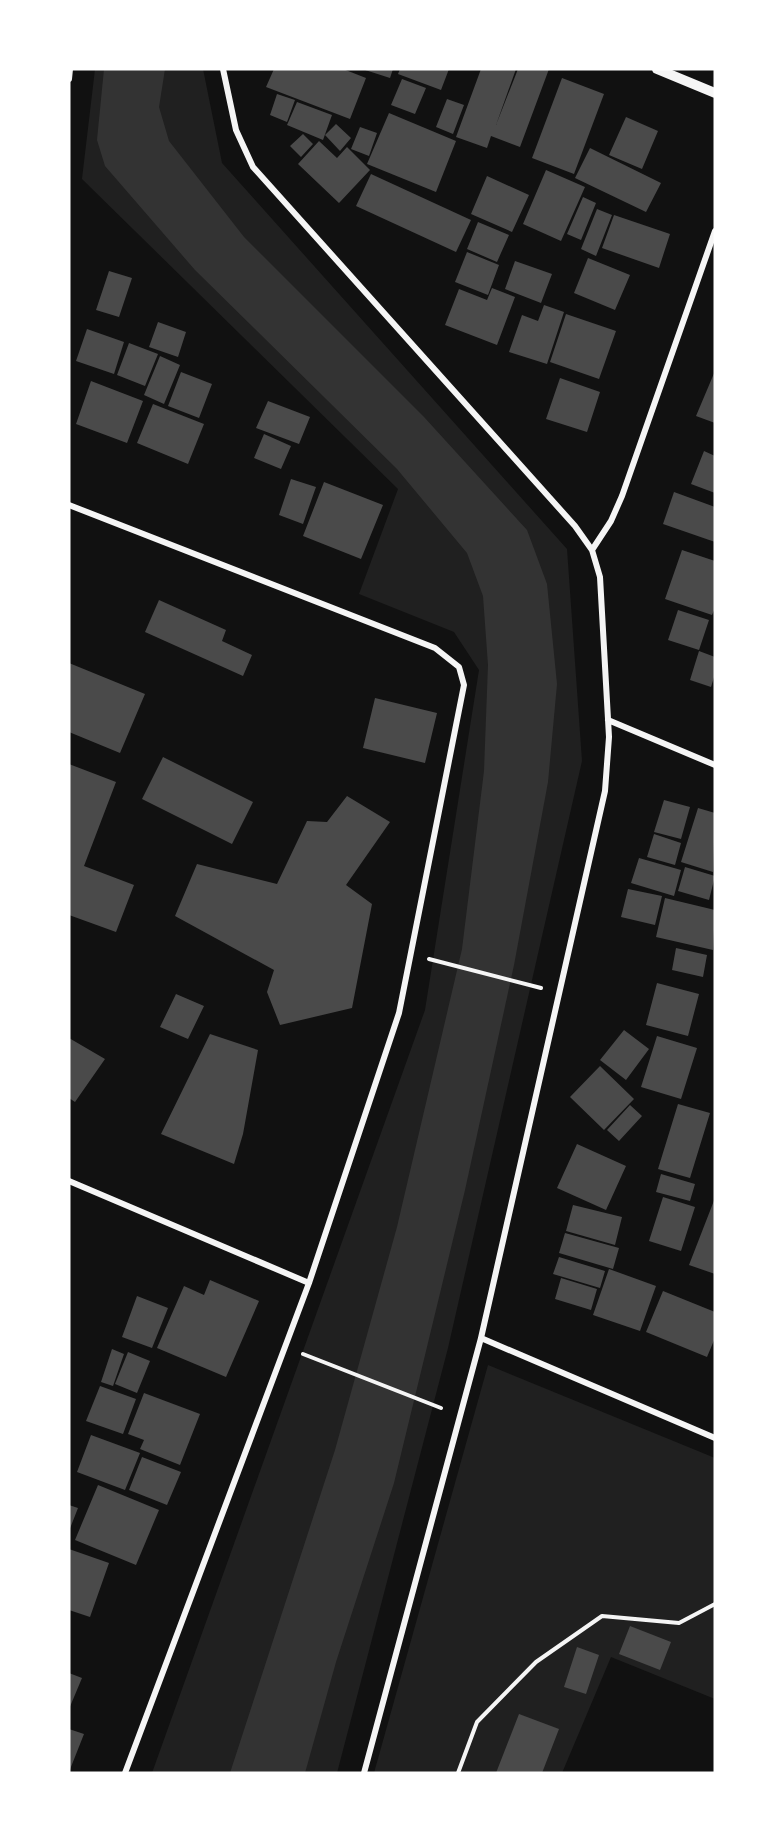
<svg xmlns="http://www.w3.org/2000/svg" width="784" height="1842" font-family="'IBM Plex Sans',sans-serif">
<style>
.green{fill:#202020}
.water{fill:#333}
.building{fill:#4a4a4a}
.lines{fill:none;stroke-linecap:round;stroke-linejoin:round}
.path{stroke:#f5f5f5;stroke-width:4}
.minor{stroke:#f5f5f5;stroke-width:6}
.tertiary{stroke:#f5f5f5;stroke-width:10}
</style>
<rect width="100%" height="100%" fill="#111"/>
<path class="green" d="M95,69H203L222,163L567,549L582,761L448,1348L337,1773H152L425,1010L479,670L454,632L359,594L398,489L82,179Z
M488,1365L715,1458V1699L611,1657L562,1773H374Z"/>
<path class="water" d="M104,69H165L159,107L169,141L244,237L424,417L527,530L547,584L557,684L548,782L514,965L465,1190L394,1483L336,1662L305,1773H230L335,1450L397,1227L462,949L484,771L488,665L483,596L467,553L397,469L195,270L105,166L97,140Z"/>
<path class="building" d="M274,69H343L366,78L350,119L266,87Z
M362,69H393L390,78Z
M400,69H449L441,90L398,74Z
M481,69H516L496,125L518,69H549L520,147L491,136L487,148L456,137Z
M562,78L604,94L574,174L532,158Z
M402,79L426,88L415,114L391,105Z
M277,94L295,100L287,122L270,115Z
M447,99L464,105L453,134L436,127Z
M297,102L332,115L323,140L287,125Z
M389,113L456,141L436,192L367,164Z
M626,117L658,131L642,169L609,155Z
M336,124L351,138L340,151L325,135Z
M360,127L377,133L369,156L351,149Z
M303,134L313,144L301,157L290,146Z
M319,141L337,158L347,147L370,170L339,203L298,164Z
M590,148L661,183L646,212L575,178Z
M546,170L585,187L561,241L523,224Z
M371,174L471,220L456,252L356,206Z
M487,176L529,195L512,232L471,214Z
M583,197L596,203L581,240L567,234Z
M597,209L612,215L596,256L581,249Z
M614,215L670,234L659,268L602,248Z
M478,222L509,235L497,262L467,249Z
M467,252L499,265L488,295L455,282Z
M588,258L630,275L615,310L574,293Z
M515,261L552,274L541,303L505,289Z
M109,271L132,278L119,317L96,310Z
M492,288L515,297L497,345L445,325L459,289L487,300Z
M544,305L564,312L547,364L509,352L522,315L538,321Z
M566,314L616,331L599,379L550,362Z
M158,322L186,332L178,357L149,347Z
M87,329L124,342L114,374L76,361Z
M129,343L158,354L145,386L117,375Z
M160,356L180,365L164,404L144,395Z
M715,371V423L696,416Z
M181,372L212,384L199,418L168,406Z
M560,378L600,392L587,432L546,419Z
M91,381L143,401L127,443L76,424Z
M268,401L310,417L299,444L256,428Z
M153,404L204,424L188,464L137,443Z
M264,434L291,446L281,469L254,458Z
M704,451L715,456V493L691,484Z
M291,479L316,487L303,524L279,515Z
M324,482L383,505L361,559L303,536Z
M674,492L715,507V542L663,524Z
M682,550L715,561V608L712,615L665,599Z
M159,600L226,630L222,641L252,655L243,676L145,632Z
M678,610L709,620L699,650L668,640Z
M699,651L715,657V674L711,687L690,680Z
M69,663L145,694L120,753L69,732Z
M375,698L437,713L425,763L363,748Z
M163,757L253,802L232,844L142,799Z
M69,764L116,782L84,866L134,885L116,932L69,915Z
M347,796L390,822L346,885L372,904L352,1008L280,1025L267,992L274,970L175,916L197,864L277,884L307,821L327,822Z
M664,800L690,807L681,839L654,832Z
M698,808L715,813L713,872L681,862Z
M654,834L681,843L675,865L647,857Z
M639,858L681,870L674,896L631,883Z
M685,867L715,876L709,900L678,891Z
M628,889L662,896L655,925L621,917Z
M665,898L715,910L713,950L656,937Z
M676,948L707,955L703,977L672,970Z
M657,983L699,994L688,1036L646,1025Z
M176,994L204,1006L188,1039L160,1027Z
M624,1030L649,1049L626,1080L600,1060Z
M210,1034L258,1050L243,1134L234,1164L161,1134Z
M657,1036L697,1048L681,1099L641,1087Z
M69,1038L105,1059L75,1102L69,1098Z
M600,1066L634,1099L604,1130L570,1097Z
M678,1104L710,1113L690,1178L658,1169Z
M630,1105L642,1116L619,1141L607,1130Z
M577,1144L626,1166L606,1210L557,1188Z
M661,1174L695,1184L690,1201L656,1192Z
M663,1197L695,1207L681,1251L649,1241Z
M715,1198V1274L689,1265Z
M573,1205L622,1217L615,1245L566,1231Z
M565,1233L619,1248L613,1269L559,1253Z
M559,1257L605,1271L600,1288L553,1274Z
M609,1269L656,1286L640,1331L593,1315Z
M561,1278L597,1289L591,1310L555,1299Z
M210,1280L259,1301L226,1377L157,1348L184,1286L204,1295Z
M663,1291L715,1312V1338L707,1357L646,1332Z
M137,1296L168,1308L152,1348L122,1337Z
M112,1349L124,1354L113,1386L101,1382Z
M128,1352L150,1361L137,1393L115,1384Z
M100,1386L136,1399L123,1434L86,1421Z
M144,1393L200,1414L180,1465L140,1449L144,1440L128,1434Z
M91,1435L140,1453L125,1490L77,1472Z
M142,1457L181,1472L167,1505L129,1490Z
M98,1485L159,1510L136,1565L75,1540Z
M69,1505L78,1508L69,1531Z
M69,1549L109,1563L90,1617L69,1610Z
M630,1626L671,1642L660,1670L619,1654Z
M577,1647L599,1655L586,1694L564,1687Z
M69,1673L82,1678L69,1709Z
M519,1714L559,1729L542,1773H496Z
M69,1729L84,1734L69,1772Z"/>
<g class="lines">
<path class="path" d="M429,959L541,988
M303,1354L441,1408
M458,1773L477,1722L536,1662L602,1616L679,1623L715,1604"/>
<path class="minor" d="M223,69L236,130L253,167L575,526L592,550L600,577L609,737L605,791L481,1338L364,1773
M69,79L70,69
M69,505L435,648L459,667L464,685L399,1013L309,1283L125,1773
M592,550L611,521L622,496L715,231
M608,720L715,765
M69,1181L309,1283
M481,1338L715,1438"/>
<path class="tertiary" d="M657,69L715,93"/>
</g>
<rect width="784" height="1842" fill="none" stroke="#ffffff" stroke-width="141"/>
</svg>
